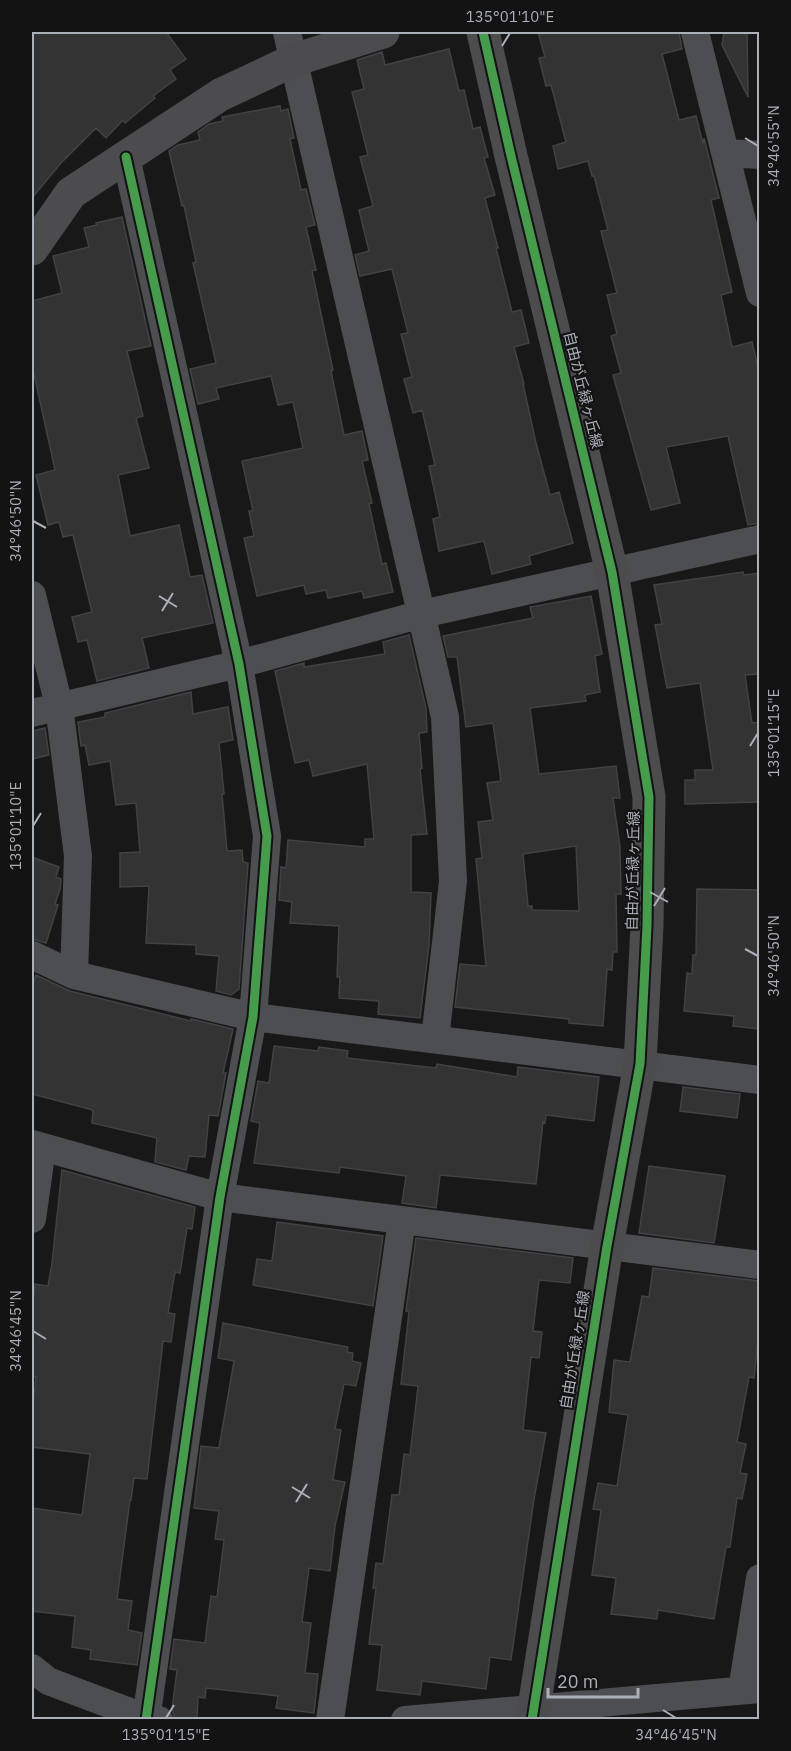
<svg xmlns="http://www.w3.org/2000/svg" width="791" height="1751" font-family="'IBM Plex Sans','Noto Sans JP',sans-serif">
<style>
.building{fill:#333334;stroke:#414245;stroke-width:1.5;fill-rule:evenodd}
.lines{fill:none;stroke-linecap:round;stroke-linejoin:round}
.street{stroke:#4d4e51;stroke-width:28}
.secondary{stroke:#4c4c4f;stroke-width:33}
.cycleway-casing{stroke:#131314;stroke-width:13}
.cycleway{stroke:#469c4c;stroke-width:9}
.ticks{fill:none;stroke:#abafb8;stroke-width:2}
.labels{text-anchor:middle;stroke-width:4.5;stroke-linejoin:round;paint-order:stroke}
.street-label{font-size:15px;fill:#abafb8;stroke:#131314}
.neatline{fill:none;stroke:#abafb8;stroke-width:2}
.ticks-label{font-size:15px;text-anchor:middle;fill:#abafb8}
</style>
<rect width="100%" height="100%" fill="#181819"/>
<path class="building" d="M32,32H166L186,59L170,70L176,79L153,96L155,98L125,123L123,120L106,138L96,128L61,163L32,198Z
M538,32H679L682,49L662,54L679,120L696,116L703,144L704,138L719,198L711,200L732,292L721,295L732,347L752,342L759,372V523L748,525L728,436L666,447L680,503L651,510L613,375L621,373L611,336L617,334L607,295L617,293L601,231L608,230L594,176H592L588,161L558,169L553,146L566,142L551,85L546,86L539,58L545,57Z
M724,32H747L748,97L722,45Z
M449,49L459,91L464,90L473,129L480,127L488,157L484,158L495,195L485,198L498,248H496L512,312L521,310L529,343L514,347L524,384H523L536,443L550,495L559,492L573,543L529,556L531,564L492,574L484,541L439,551L433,519L440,517L429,466L435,465L422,410L413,413L404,379L412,377L401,334L408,333L392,269L360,276L355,255L369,251L359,210L373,206L360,157L368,155L352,92L364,89L357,60L382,52L385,65Z
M280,106L281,111L288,109L294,138L290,139L301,190L306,189L315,225L306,227L316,270L312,271L333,370L331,371L344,435L362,431L368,460L362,461L372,503L369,504L382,564L386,563L393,592L364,598L362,591L328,598L326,590L306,594L304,585L257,596L244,538L254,536L249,511H253L242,461L303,448L293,402L278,405L271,376L216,388L219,399L198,404L190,369L216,363L193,263L196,262L184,206H182L169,151L178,145L200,140L198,132L209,124L223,121L222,117Z
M122,217L151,346L127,351L143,416L136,418L149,468L118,475L130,536L179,525L190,577L202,575L213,623L142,638L149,668L97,681L87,640L78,642L72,617L92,612L73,535L63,537L59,522L48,525L36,475L55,470L32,365V301L62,293L53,256L89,247L84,228L97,225L96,223Z
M743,572L744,575L759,573V674L745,675L752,723L759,722V802L685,804V780H695V770H713L700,683L667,688L655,625L662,624L654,585Z
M591,596L602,654L595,656L600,692L585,695L586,701L530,708L539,774L616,766L620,798H613L620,847L621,894H616L617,952H613L612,970L607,969L603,1026L569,1023V1019L455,1007L460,964L486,966L476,859L482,858L478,822L493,820L487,783L501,781L493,723L466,727L457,657H448L443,636L533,618L530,607ZM576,846L579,911L532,910V906H528L523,854Z
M409,635L426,708L427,732L419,733L422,768L420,769L427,834L411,835V892L431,893L429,945L420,1018L378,1014L379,1001L339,998L340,977H337L339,926L290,923L292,902L279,900L281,867L286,868L288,840L365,847V839H374L367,764L313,776L309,760L295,763L275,671L304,663V667L385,654L383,642Z
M191,692L193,714L228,707L233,740L219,743L224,794H222L227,851L242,850L243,862L248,863L239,989L231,995L216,991L219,956L196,954V945L146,943L149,886L120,887V853L140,852L136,803L116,805L110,761L89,765L85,745L81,746L78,722L105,717V713Z
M45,728L49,755L32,759V731Z
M32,857L59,867L56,877L61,879L60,889L55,904L58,905L46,943L32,939Z
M697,889L759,890V1029L733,1026L734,1016L684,1011L687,973L692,974L693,955H696Z
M36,975L70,991L191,1021V1019L233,1029L223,1073H226L218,1116L209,1115L205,1157L189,1156L186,1170L155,1162L157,1138L92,1123L93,1110L32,1094V986Z
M274,1046L318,1051L319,1047L348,1051L347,1058L436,1068L437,1064L517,1077L518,1067L599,1077L594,1121L546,1115L545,1123L543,1122L536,1184L440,1175L436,1208L402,1203L406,1176L340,1167L339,1173L254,1163L260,1123L251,1121L258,1081L269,1083Z
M683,1087L740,1094L737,1118L680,1111Z
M649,1166L725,1176L714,1243L639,1233Z
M62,1170L195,1207L192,1229L187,1228L180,1273L175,1272L168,1313L175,1314L171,1342L163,1341L147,1479L134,1478L131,1500H130L117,1599L132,1601L128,1630L142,1633L137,1665L90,1659L91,1650L72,1647L75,1616L32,1611V1508L82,1515L90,1454L32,1447V1416L36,1377H32V1313L35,1284L48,1286L52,1263Z
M277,1222L383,1236L373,1306L253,1285L257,1259L272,1261Z
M416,1238L573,1258L570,1283L539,1280L533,1331L542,1332L539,1358L531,1357L523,1430L546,1433L534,1499L511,1660L490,1657L486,1689L422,1681L420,1695L377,1690L382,1645L369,1644L376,1588H373L376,1563L383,1564L392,1495H399L404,1454L410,1455L415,1413L418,1386L401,1384L409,1312L406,1311Z
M653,1268L759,1281V1330L754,1378L749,1377L737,1442L746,1444L740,1473L747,1474L742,1499L737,1498L730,1547H726L714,1619L658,1610L657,1619L611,1614L616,1578L592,1575L601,1510L593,1509L598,1483L617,1486L628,1415L609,1412L614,1360L630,1362L642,1296L649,1297Z
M223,1323L348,1347L347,1352L353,1353L352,1361L361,1363L356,1386L344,1384L335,1429L341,1430L333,1480L345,1482L335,1526L330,1571L309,1568L302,1622L311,1623L305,1673L318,1674L314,1713L276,1708L278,1696L206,1688L205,1698L198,1697L197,1719H175L172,1710L177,1670L170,1669L174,1639L205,1643L211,1596L217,1597L224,1540L215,1539L219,1511L194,1508L201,1446L219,1448L234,1361L218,1358Z"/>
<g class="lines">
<path class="street" d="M287,32L445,717L453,881L435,1039
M695,32L760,293
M726,153L760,155
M126,157L239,664L267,836L253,1017L220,1197L146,1720
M32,595L59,706L78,856L74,975
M32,713L239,664L422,614L760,539
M32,955L74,975L253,1017L760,1080
M32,1144L220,1197L760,1265
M32,1219L42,1148
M32,1668L48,1681L146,1718L159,1720
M742,1690L760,1578
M330,1720L402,1220
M405,1720L760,1689"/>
<path class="secondary" d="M483,32L511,156L612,572L649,797L647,926L640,1064L607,1246L532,1720
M32,249L71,193L220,95L294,60L383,32"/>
<g class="cycleway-casing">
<path id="cycleway" d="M483,32L511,156L612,572L649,797L647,926L640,1064L607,1246L532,1720
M126,157L239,664L267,836L253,1017L220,1197L146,1720"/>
</g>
<use href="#cycleway" class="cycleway"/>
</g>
<path class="ticks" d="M502,46L510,33M745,138L758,146M33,521L46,528M159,596L177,607M162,611L173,593M750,746L758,733M33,826L41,813M650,892L668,902M654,906L665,888M745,949L758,956M33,1331L46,1339M292,1487L310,1498M296,1502L307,1484M663,1710L676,1718M166,1718L174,1705"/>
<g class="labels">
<g class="street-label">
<text transform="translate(583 390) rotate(76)" y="5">自由が丘緑ヶ丘線</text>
<text transform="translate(633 871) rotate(-89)" y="5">自由が丘緑ヶ丘線</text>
<text transform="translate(575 1350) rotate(-81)" y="5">自由が丘緑ヶ丘線</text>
</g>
</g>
<rect width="791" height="1751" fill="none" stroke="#131314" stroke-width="66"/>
<path d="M548 1688v9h90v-9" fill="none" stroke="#abafb8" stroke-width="3"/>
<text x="557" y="1688" font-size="18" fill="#abafb8" stroke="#131314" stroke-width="4.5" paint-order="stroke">20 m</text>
<rect x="33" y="33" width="725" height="1685" class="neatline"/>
<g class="ticks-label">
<text x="510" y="22">135°01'10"E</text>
<text transform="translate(774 146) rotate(-90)" y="5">34°46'55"N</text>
<text transform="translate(16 521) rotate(-90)" y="5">34°46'50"N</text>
<text transform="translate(774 733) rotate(-90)" y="5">135°01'15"E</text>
<text transform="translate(16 826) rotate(-90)" y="5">135°01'10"E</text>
<text transform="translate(774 956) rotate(-90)" y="5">34°46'50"N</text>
<text transform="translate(16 1331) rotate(-90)" y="5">34°46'45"N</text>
<text x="166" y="1740">135°01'15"E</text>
<text x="676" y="1740">34°46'45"N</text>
</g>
</svg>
